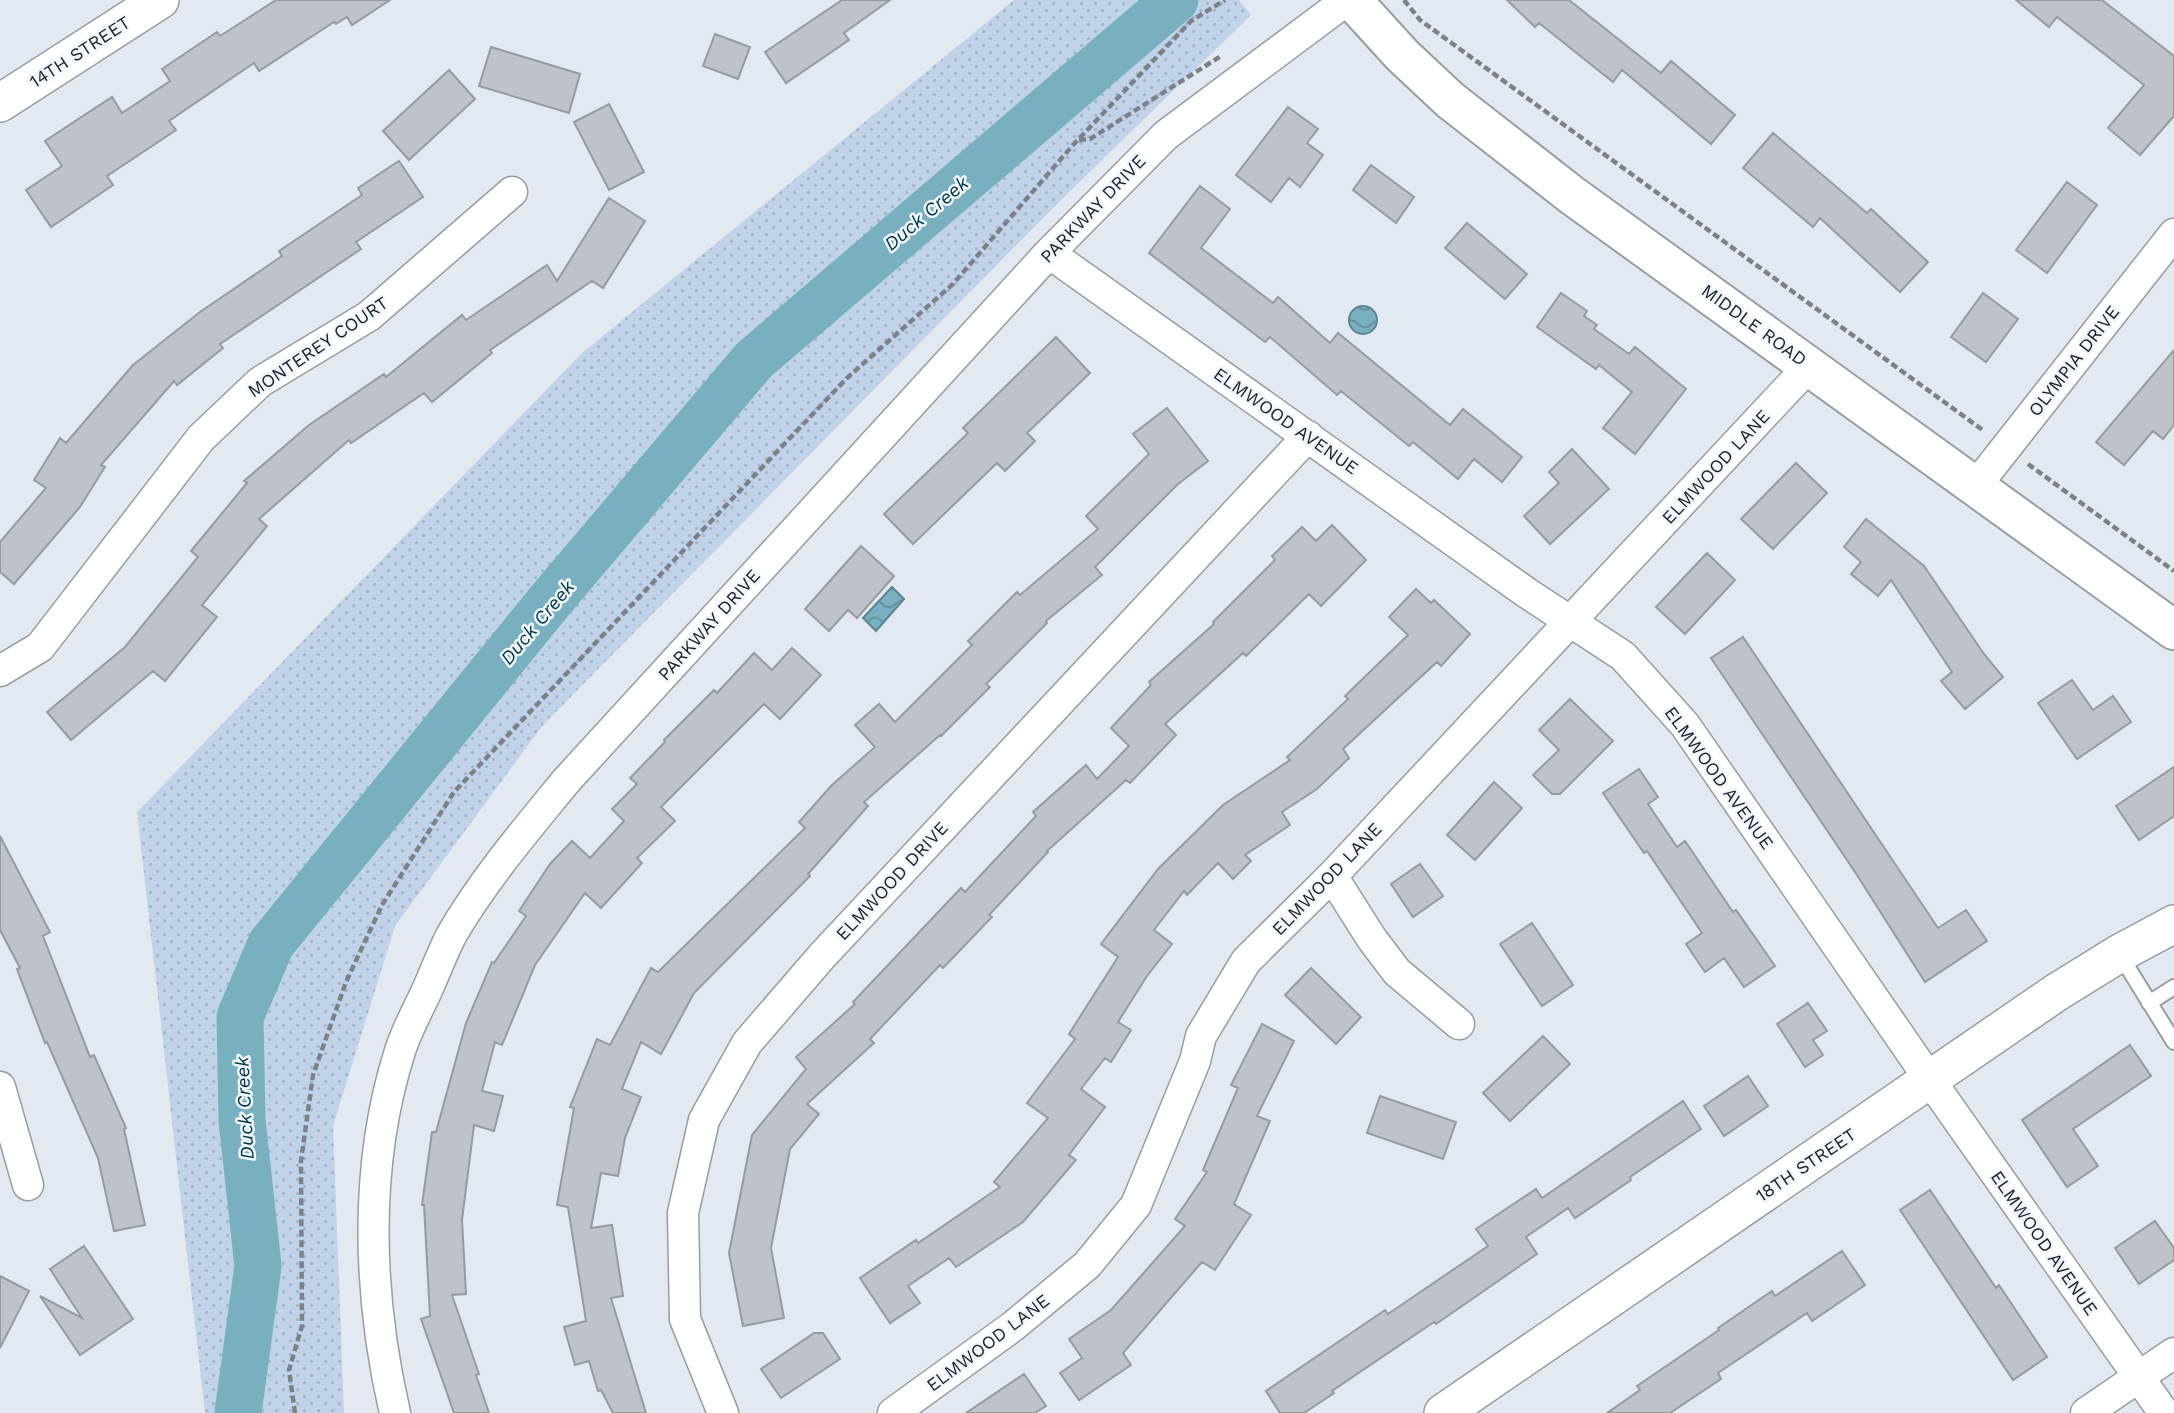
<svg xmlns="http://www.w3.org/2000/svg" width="2174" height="1413" font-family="'Work Sans',sans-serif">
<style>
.grass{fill:url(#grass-dots)}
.water{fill:url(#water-waves);stroke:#5c8490;stroke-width:2}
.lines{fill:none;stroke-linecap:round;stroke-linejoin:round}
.river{stroke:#78b0c0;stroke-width:47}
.building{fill:#bdc3c9;stroke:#969ba2;stroke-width:2}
.service-casing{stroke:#989da4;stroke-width:18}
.minor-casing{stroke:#989da4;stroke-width:33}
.tertiary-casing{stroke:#989da4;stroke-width:40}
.secondary-casing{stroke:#989da4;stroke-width:42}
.path{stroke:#7d8186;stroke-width:4.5;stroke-dasharray:7 3.5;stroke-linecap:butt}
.service{stroke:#fff;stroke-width:14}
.minor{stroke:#fff;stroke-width:30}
.tertiary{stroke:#fff;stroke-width:37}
.secondary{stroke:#fff;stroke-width:38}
.labels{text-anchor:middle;stroke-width:5;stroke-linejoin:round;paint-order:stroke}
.street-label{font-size:18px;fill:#1b1d20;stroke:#f0f6fd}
.water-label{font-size:19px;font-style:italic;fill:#013743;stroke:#f0f6fd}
</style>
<defs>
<pattern id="grass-dots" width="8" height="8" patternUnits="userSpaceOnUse" patternTransform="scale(1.75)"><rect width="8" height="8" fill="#c0d3e9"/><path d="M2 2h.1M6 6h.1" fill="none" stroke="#a4b5c8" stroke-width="1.8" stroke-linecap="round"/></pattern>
<pattern id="water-waves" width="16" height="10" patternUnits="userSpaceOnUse" patternTransform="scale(1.75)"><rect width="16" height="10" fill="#78b0c0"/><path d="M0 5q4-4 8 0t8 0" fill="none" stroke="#628f9c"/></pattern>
</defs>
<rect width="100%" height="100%" fill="#e3e9f0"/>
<path class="grass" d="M1014,0H1239L1251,15L1059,202L543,725L395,926L333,1126L344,1413H205L137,812L582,353Z"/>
<path class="water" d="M1349 320a14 14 0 1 1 28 0a14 14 0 1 1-28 0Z
M892,587L904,599L876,631L863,618Z"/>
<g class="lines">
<path class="river" d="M238,1413L258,1266L242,1120L240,1017L271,944L549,602L754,360L1175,0"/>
</g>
<path class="building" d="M276,0H390L352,25L347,17L336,24L334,22L259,71L254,63L169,121L176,130L107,176L113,185L51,227L26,190L62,166L45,141L112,97L122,113L170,81L162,69L217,32L220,36Z
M842,0H890L844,33L849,40L786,83L765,52Z
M1507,0H1569L1661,73L1671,61L1735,115L1711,144L1622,70L1613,82L1539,23L1535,27Z
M2016,0H2102L2174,56V116L2140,155L2108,128L2144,85L2057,17L2049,27Z
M715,34L750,47L738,79L703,66Z
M491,47L580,74L569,113L479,86Z
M449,70L475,99L409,160L383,131Z
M609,104L644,172L609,190L574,122Z
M1288,107L1318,129L1307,143L1323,155L1300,187L1289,178L1271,202L1236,175Z
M1773,133L1867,213L1871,209L1928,262L1900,292L1820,218L1813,227L1743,168Z
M399,161L423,197L356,242L361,249L220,344L223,348L177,385L174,381L101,465L105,467L80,507L14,584L0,572V542L46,488L34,480L60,438L66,443L133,365L200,312L282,256L279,251L362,195L358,188Z
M1371,165L1414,197L1396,223L1353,190Z
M2067,182L2097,205L2047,273L2016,250Z
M1200,186L1230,209L1201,248L1273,303L1278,297L1330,343L1338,333L1450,425L1463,409L1522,457L1502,482L1474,459L1458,479L1413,442L1409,446L1341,391L1337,395L1270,337L1265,342L1149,253Z
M609,198L645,221L603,288L592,281L490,350L492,353L432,402L424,393L351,443L349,440L259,519L267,526L202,605L217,617L165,681L153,671L71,740L47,712L125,647L198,557L191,551L247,483L244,481L309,425L384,374L386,377L462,315L466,320L547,265L557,281Z
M1467,223L1527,274L1505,299L1445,248Z
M1561,293L1587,311L1584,316L1597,325L1594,329L1629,354L1635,347L1686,389L1635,454L1603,428L1632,392L1599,365L1596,369L1537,327Z
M1983,293L2018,319L1986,362L1951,337Z
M1056,337L1090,373L1027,433L1035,441L1005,471L997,463L913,544L884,514L968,433L963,428Z
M2174,350V425L2163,439L2153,431L2124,465L2096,442Z
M1167,408L1208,461L1178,484L1095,567L1102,575L1046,621L1047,623L986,684L990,687L941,736L940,735L864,802L868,806L808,874L810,876L694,993L661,1054L641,1042L622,1089L641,1097L625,1138L618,1176L601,1173L591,1228L612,1225L623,1296L611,1298L646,1413H613L601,1390L598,1391L589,1361L575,1365L564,1327L586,1321L568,1207L557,1205L574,1108L570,1107L597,1039L610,1045L651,968L658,972L805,828L799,822L832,785L875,747L855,725L879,704L895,722L972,645L968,641L1017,592L1020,595L1098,529L1086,516L1149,454L1133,434Z
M1572,449L1609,489L1550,544L1524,516L1559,483L1549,472Z
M1796,463L1827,493L1773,549L1741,519Z
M1866,519L1924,566L1984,654L2003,677L1965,709L1941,681L1952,672L1891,580L1878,596L1851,574L1861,562L1844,547Z
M1332,525L1366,560L1321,606L1309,594L1246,656L1243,653L1165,724L1176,735L1130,783L1126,780L1047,851L1048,852L989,915L992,917L943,968L940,965L870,1039L874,1043L807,1104L819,1114L790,1149L771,1248L784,1318L743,1326L729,1253L752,1135L806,1069L796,1057L855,1004L853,1002L961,888L965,892L1036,816L1033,812L1086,765L1097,779L1129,746L1111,728L1151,685L1149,682L1214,624L1213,622L1275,560L1272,556L1302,527L1316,541Z
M861,546L894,576L857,618L848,610L829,631L805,609Z
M1707,553L1735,580L1685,634L1656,607Z
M1416,589L1431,603L1434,600L1470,634L1441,666L1437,662L1343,749L1349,758L1317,789L1282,812L1290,825L1245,855L1251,861L1233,879L1218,863L1187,895L1184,891L1154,930L1172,944L1147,976L1118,1022L1131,1030L1111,1062L1105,1058L1081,1089L1105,1107L1069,1155L1076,1160L1023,1222L956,1267L949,1258L908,1286L920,1303L890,1323L860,1278L916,1240L918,1243L1000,1187L994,1182L1048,1118L1027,1103L1075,1039L1069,1034L1118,957L1101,944L1158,869L1223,805L1290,760L1287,757L1348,699L1345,696L1408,635L1389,617Z
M1743,637L1938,928L1966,910L1987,941L1925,982L1855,872L1711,658Z
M792,648L821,675L780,719L764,704L661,807L675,821L637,858L642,863L601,908L585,893L535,965L502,1045L495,1042L482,1091L503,1096L494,1131L474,1125L462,1220L466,1294L452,1295L479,1374L476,1375L489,1413H454L421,1319L430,1316L424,1205H422L432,1132H436L466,1023L492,962L494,963L526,916L519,911L550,864L572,841L590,858L624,821L612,809L637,784L630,778L665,742L664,740L714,690L717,693L754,653L772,670Z
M2072,680L2093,710L2113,696L2131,722L2077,759L2038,703Z
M1570,699L1613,741L1560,794H1552L1533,775L1559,750L1539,730Z
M2174,767V816L2139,840L2116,806Z
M1639,769L1658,797L1648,804L1677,847L1685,841L1733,912L1736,910L1775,966L1744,987L1724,958L1705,972L1686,944L1702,933L1647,851L1644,853L1603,793Z
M1494,782L1522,808L1475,860L1447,835Z
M0,836L50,932L43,936L90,1057L94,1055L126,1128L124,1129L145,1225L114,1231L98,1158L47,1042L45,1043L17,969L20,968L0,930Z
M1420,864L1443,896L1413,917L1391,884Z
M1532,923L1573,985L1542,1006L1500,944Z
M1311,968L1361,1017L1336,1044L1285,995Z
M1808,1003L1827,1031L1813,1040L1823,1055L1805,1067L1777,1024Z
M1262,1024L1294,1041L1257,1116L1270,1121L1234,1204L1251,1215L1215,1270L1202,1262L1123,1353L1131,1365L1079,1400L1060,1373L1082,1358L1069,1339L1111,1310L1185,1226L1175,1219L1207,1172L1203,1170L1238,1088L1231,1085Z
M1543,1036L1570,1064L1510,1121L1483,1093Z
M2130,1045L2151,1076L2073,1129L2098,1166L2067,1187L2022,1120Z
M1748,1076L1768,1106L1724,1136L1704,1106Z
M1380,1096L1456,1122L1443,1159L1367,1133Z
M1683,1101L1701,1129L1630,1177L1631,1180L1575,1218L1568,1208L1526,1237L1537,1254L1478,1295L1436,1324L1434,1322L1332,1391L1334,1393L1304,1413H1280L1266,1391L1385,1310L1388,1314L1488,1246L1476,1229L1536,1189L1542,1198Z
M1930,1190L1996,1288L1999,1285L2047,1357L2013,1380L1900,1210Z
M2155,1221L2174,1248V1260L2139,1284L2115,1248Z
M84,1246L133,1319L80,1355L40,1296L82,1318L50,1269Z
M1842,1251L1865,1285L1812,1321L1807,1313L1718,1373L1721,1379L1670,1413H1607L1640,1390L1637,1386L1719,1330L1718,1328L1772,1291L1775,1296Z
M0,1276L29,1291L0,1348Z
M814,1333H823L840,1359L781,1398L761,1369Z
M1024,1374L1046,1406L1035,1413H966Z"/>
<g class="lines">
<g class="service-casing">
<path id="service" d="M2120,955L2174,1042
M2149,1003L2174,987"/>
</g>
<g class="minor-casing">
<path id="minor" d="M1049,253L1527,593L1623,656L1685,725L1930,1080L2164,1413
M1975,487L2174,234
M0,671L40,647L201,438L260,382L369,316L512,192
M1332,876L1372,939L1397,972L1459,1024
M0,1087L28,1185
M395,1413C368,1296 363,1167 400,1051C407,1029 419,1008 428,988C436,970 443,951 452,934C484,879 526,830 566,781L1049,253L1166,135L1347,0
M723,1413L685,1319L683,1213L704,1120L747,1043L822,956L1308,436
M893,1413L1012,1327L1087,1265L1136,1205L1195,1061L1201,1036L1246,961L1332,876L1810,365
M2086,1413L2174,1353"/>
</g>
<g class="tertiary-casing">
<path id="tertiary" d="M0,103L160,0
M1443,1413L2057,992L2120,953L2174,924"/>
</g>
<g class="secondary-casing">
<path id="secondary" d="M1352,0L1402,55L1450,100L1573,196L2174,630"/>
</g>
<path class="path" d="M1404,0L1420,20L1984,431
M1079,140L1090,139L1221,56
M2028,464L2174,571
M295,1413L289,1370L302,1326L301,1161L313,1075L346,982L382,905L454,792L847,378L953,284L1073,145L1191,21L1225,0"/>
<use href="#service" class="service"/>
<use href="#minor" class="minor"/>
<use href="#tertiary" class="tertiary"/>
<use href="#secondary" class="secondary"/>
</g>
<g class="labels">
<g class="street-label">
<text transform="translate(80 52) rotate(-33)" y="6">14TH STREET</text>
<text transform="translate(1093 209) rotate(-46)" y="6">PARKWAY DRIVE</text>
<text transform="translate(1754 325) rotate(36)" y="6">MIDDLE ROAD</text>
<text transform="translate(318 347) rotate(-34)" y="6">MONTEREY COURT</text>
<text transform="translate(2074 361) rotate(-52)" y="6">OLYMPIA DRIVE</text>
<text transform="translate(1286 421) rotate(35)" y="6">ELMWOOD AVENUE</text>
<text transform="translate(1716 467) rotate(-47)" y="6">ELMWOOD LANE</text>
<text transform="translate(709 625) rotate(-48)" y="6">PARKWAY DRIVE</text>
<text transform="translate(1719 778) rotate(54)" y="6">ELMWOOD AVENUE</text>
<text transform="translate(1327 879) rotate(-46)" y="6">ELMWOOD LANE</text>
<text transform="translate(892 881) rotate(-47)" y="6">ELMWOOD DRIVE</text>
<text transform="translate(1806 1165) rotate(-34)" y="6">18TH STREET</text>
<text transform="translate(2044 1243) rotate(55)" y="6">ELMWOOD AVENUE</text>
<text transform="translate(988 1343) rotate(-37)" y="6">ELMWOOD LANE</text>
</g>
<g class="water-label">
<text transform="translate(926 213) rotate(-40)" y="7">Duck Creek</text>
<text transform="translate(537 622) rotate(-50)" y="7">Duck Creek</text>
<text transform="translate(244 1108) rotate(-93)" y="7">Duck Creek</text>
</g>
</g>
</svg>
